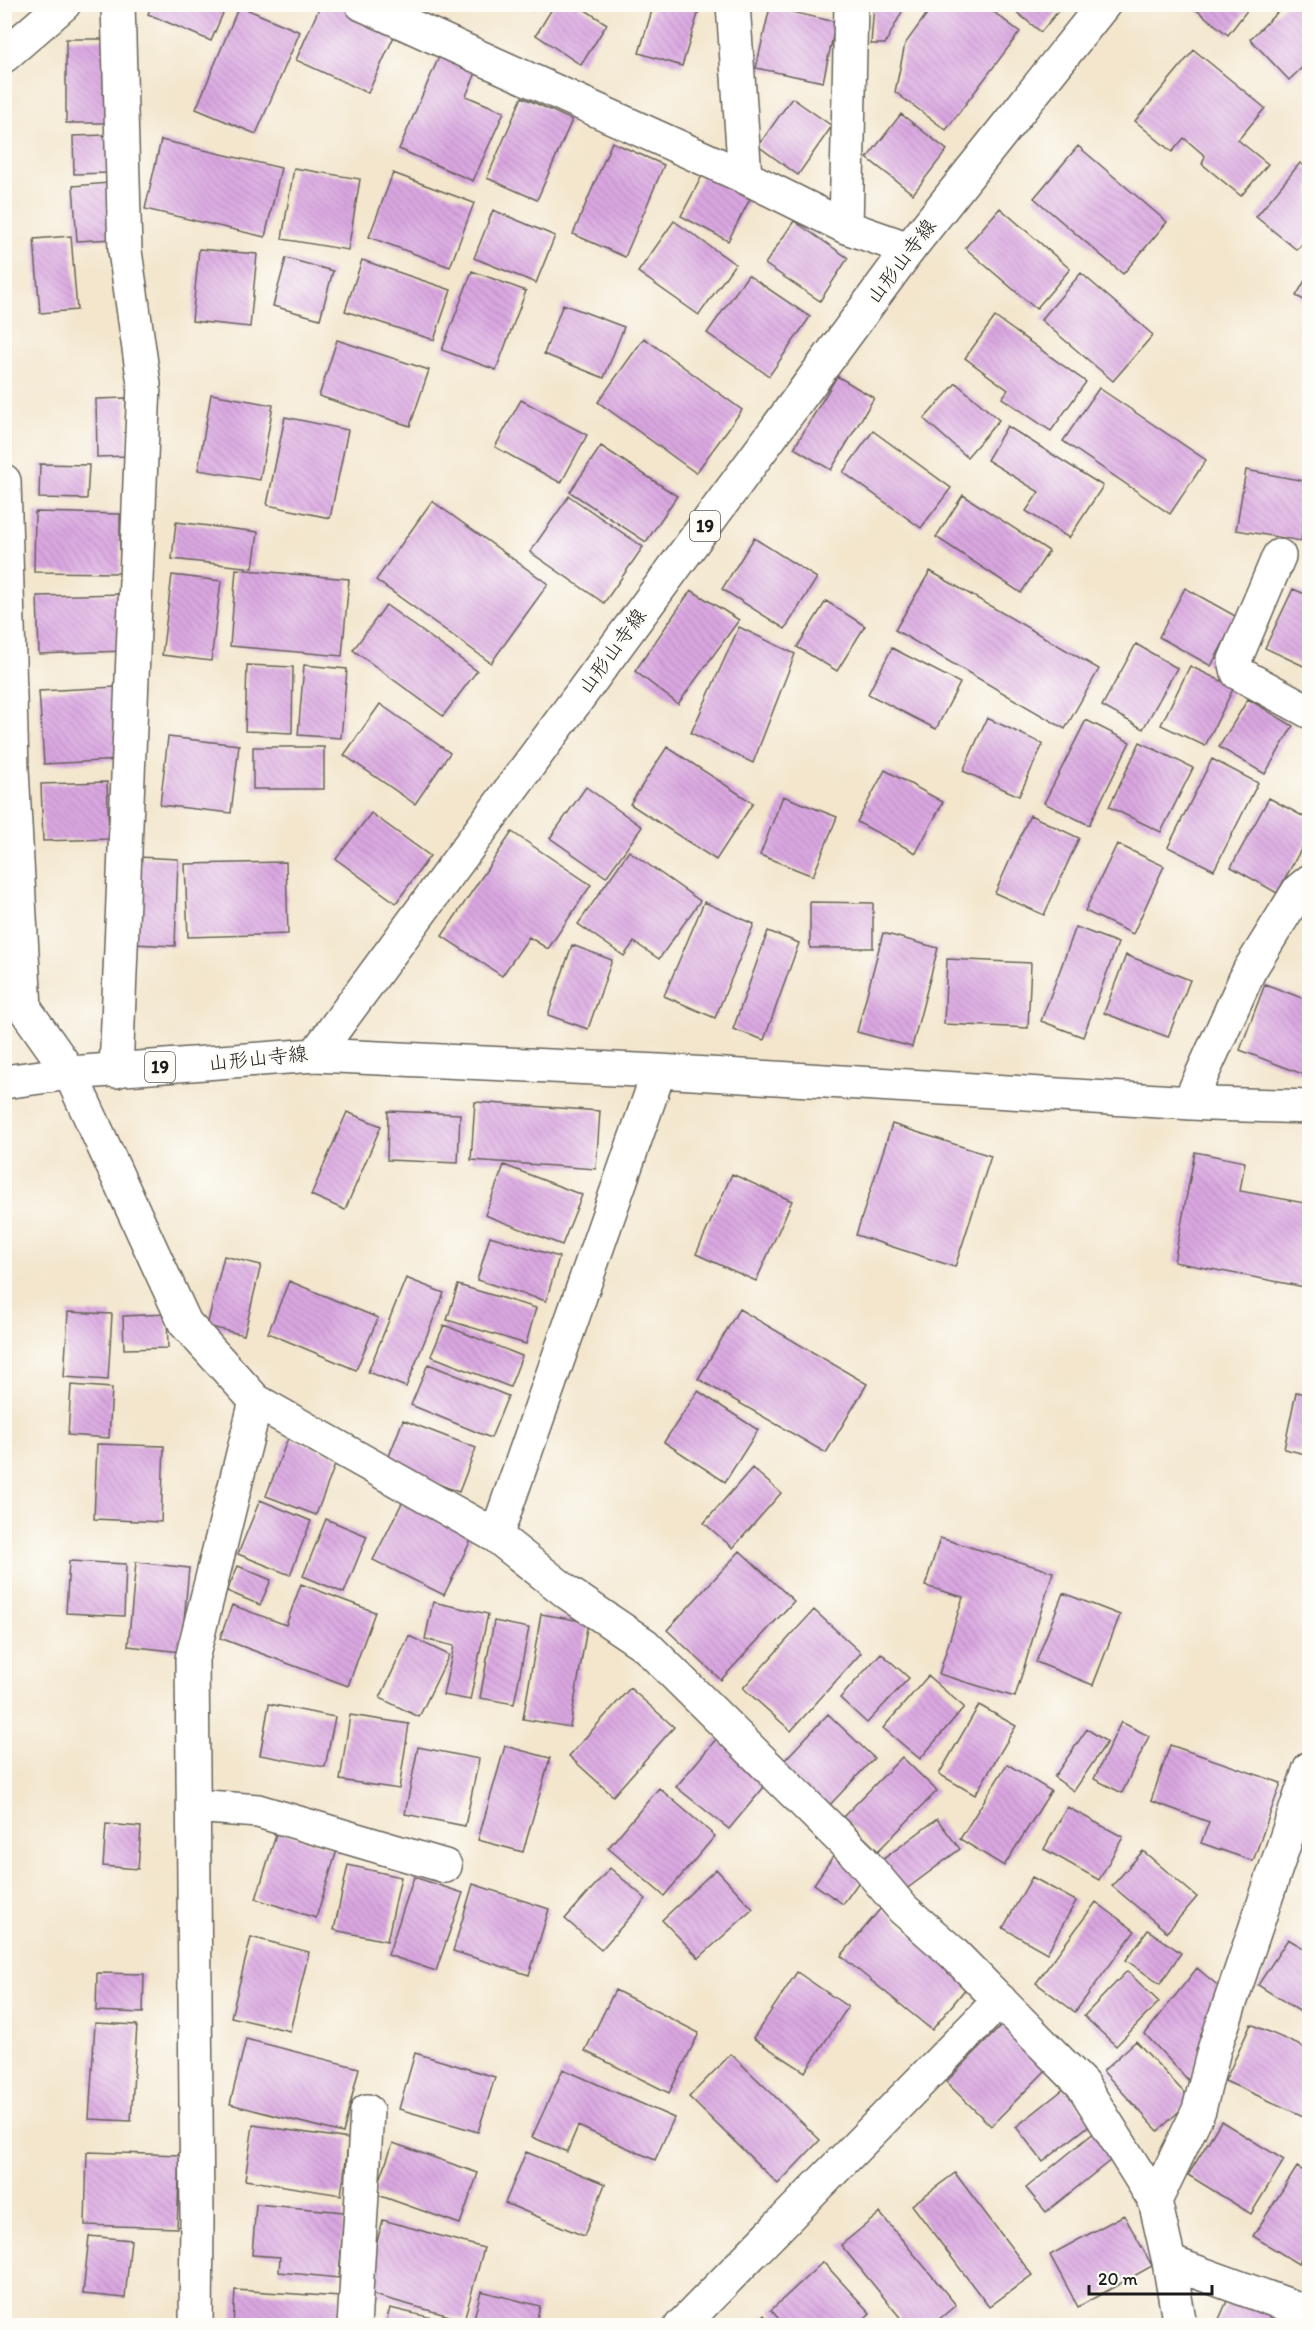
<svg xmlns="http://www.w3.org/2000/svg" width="1314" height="2330" font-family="Itim,'Klee One',sans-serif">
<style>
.building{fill:url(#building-back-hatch)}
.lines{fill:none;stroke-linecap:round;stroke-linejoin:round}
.minor-casing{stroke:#67635a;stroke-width:36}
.major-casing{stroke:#67635a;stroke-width:36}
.minor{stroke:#fff;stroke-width:33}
.major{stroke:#fff;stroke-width:33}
.labels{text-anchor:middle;stroke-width:4.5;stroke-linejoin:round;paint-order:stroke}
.shield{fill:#fdfcf7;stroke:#605f5e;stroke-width:1.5}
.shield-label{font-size:18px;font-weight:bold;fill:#1c1c1c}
.street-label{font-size:20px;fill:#1c1c1c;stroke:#fdfcf7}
</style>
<defs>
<pattern id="building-back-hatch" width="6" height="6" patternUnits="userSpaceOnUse" patternTransform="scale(1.5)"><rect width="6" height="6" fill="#daa7e1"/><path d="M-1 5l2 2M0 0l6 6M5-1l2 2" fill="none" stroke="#ba8fc0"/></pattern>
</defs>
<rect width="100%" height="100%" fill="#fdfcf7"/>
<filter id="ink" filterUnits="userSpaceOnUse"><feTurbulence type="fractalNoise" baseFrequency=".0167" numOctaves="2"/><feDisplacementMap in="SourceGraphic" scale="12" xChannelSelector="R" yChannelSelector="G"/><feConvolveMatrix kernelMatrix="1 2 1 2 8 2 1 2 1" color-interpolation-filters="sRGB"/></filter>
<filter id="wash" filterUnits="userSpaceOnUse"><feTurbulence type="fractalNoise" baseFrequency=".008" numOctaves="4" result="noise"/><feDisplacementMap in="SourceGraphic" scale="24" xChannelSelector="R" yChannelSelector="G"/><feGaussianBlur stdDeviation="1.35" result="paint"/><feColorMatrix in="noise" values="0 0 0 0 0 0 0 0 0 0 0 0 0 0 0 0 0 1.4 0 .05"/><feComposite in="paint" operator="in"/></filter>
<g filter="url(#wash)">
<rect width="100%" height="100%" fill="#f3e6cd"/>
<g id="blocks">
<path class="building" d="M152,4H227L211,41L148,14Z
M321,4H335L396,32L368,93L296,60Z
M524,4H538L535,10Z
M555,4H576L607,24L581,65L536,35Z
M654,4H701L682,66L639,53Z
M874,4H906L885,44H871Z
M934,4H983L1020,32L946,130L895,92L905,44Z
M1012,4H1064L1041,32L1010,7Z
M1189,4H1252L1228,35Z
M1286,4H1310V60L1289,80L1250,39Z
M239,6L300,32L256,134L196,109Z
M770,7L836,22L823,82L756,68Z
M66,39H108V123H66Z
M1194,50L1265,108L1238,140L1268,164L1241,196L1202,164L1205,156L1184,138L1172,152L1135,121Z
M441,52L478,68L466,96L504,112L473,181L399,149Z
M522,97L572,120L537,200L487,178Z
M792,98L832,126L798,175L758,146Z
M901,114L947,150L913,194L867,158Z
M108,135L109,173L74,174L73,136Z
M161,140L281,168L265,237L145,209Z
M612,142L664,165L625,257L573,234Z
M1078,146L1167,222L1123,274L1034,198Z
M1300,163L1310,170V234L1297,250L1256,217Z
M294,168L360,179L348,250L282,239Z
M393,173L474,203L450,267L369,237Z
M703,174L750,199L728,241L681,216Z
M109,183L114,239L77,241L73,186Z
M1000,208L1070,269L1036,309L965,248Z
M493,210L555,236L536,283L474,258Z
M674,221L735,264L699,315L638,272Z
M794,221L848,258L820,301L765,264Z
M71,236L77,310L40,313L34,239Z
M199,249L257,254L250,327L192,321Z
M286,258L333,271L320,319L273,306Z
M362,260L451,290L434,340L345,311Z
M472,271L526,291L496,370L442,350Z
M1310,272V303L1296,296Z
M1081,273L1153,335L1113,381L1041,320Z
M748,275L810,317L769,376L707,333Z
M563,304L624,327L604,378L544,354Z
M995,317L1086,382L1051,431L1002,398L1008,390L965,358Z
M644,338L742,410L696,473L598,402Z
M337,340L429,370L410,426L319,396Z
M837,376L874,398L831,470L794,448Z
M956,383L999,420L967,457L924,419Z
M1099,388L1206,460L1170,514L1063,441Z
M211,394L273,405L260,480L198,470Z
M126,398L127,456L97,457L96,399Z
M521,400L587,435L561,483L495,447Z
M285,417L348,430L330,518L267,505Z
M1007,426L1103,486L1069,538L1026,511L1039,492L987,460Z
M873,431L951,488L921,528L843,472Z
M601,446L677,496L646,542L570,492Z
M40,464L89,465L87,499L39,498Z
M1246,470L1310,482L1301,541L1236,530Z
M963,495L1049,551L1021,593L936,537Z
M569,496L643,547L604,603L530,552Z
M432,501L548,584L491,663L376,580Z
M35,512L120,514V573L34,572Z
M176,522L258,532L253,568L172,559Z
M754,538L817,578L785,629L722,589Z
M236,569L349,579L342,656L230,646Z
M930,571L1099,669L1065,729L895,630Z
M172,575L221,581L211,661L162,655Z
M1185,588L1237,617L1211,666L1159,637Z
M1293,589L1310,596V669L1265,648Z
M691,590L739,620L678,704L635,671Z
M123,594L125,651L39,654L37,596Z
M826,601L865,626L837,671L797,647Z
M386,605L477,671L443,716L353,650Z
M739,627L795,654L753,763L691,733Z
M1136,644L1177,668L1143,729L1102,706Z
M892,648L960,683L936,729L868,694Z
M247,665L293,667L292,733L245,731Z
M304,665L347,669L341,738L298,735Z
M1190,666L1234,687L1205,746L1161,725Z
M116,687L120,760L44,764L39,691Z
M1248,699L1293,726L1265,774L1219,747Z
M380,704L450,753L415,804L344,755Z
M987,718L1043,744L1019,796L963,771Z
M1086,720L1130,742L1089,825L1044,803Z
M168,737L239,745L231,813L160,805Z
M1140,742L1193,768L1161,832L1109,807Z
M253,747H324V789H253Z
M667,747L753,803L716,860L630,804Z
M1212,759L1258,783L1214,870L1168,847Z
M885,770L943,802L916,853L857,822Z
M107,782L109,839L43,841L41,784Z
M586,787L642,827L606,877L550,838Z
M783,796L837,817L813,876L760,855Z
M1269,798L1310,820V833L1277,893L1231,867Z
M371,813L430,856L396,903L336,859Z
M1030,815L1079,838L1044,915L995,893Z
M512,832L591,885L548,949L529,937L502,976L442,936Z
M1117,844L1164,866L1133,934L1085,911Z
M629,851L700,901L659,959L634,942L624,956L578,924Z
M137,857L178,859L175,946L133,944Z
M286,862L288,934L188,937L185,864Z
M704,902L754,924L715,1018L664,996Z
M810,902L873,903V948H810Z
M1076,927L1118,943L1083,1037L1041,1021Z
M768,931L799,943L764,1040L733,1029Z
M883,933L938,948L912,1047L857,1032Z
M572,945L612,960L588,1029L548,1015Z
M1126,955L1190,980L1168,1037L1104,1013Z
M947,959L1031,963L1028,1028L944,1024Z
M1265,984L1310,1001V1077L1240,1050Z
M475,1102L600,1111L596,1169L471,1160Z
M388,1111L460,1114L458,1163L387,1160Z
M347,1112L381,1126L345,1210L311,1195Z
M892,1124L991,1156L955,1267L856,1235Z
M1195,1152L1245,1162L1240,1191L1310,1204V1288L1174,1262Z
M504,1165L582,1195L562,1245L485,1215Z
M732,1174L792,1201L756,1281L696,1254Z
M490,1236L559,1257L546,1301L477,1280Z
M224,1256L261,1265L244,1335L207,1326Z
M406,1278L444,1293L406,1387L368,1372Z
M289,1281L378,1318L356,1370L268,1333Z
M458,1285L536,1308L526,1344L447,1320Z
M739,1309L867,1384L826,1453L698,1379Z
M68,1312L112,1314L108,1380L64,1377Z
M167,1314L168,1348L124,1349L123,1316Z
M444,1325L522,1356L510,1387L431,1356Z
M428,1364L508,1396L491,1438L411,1405Z
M71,1385L112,1388L109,1438L68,1435Z
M698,1391L758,1430L725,1482L664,1442Z
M1296,1392L1310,1395V1455L1284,1449Z
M403,1420L476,1448L459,1492L386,1464Z
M288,1438L338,1457L316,1515L266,1496Z
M97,1444L164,1446L161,1522L94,1519Z
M752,1468L781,1493L733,1548L704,1523Z
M404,1499L474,1534L444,1595L373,1560Z
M260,1500L311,1521L290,1575L238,1554Z
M326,1519L367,1536L344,1593L303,1576Z
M940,1538L1053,1572L1015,1697L939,1674L963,1597L925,1586Z
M740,1551L794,1601L721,1680L667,1630Z
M69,1561L126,1564L124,1616L66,1613Z
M136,1562L189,1568L181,1652L128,1646Z
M238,1566L271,1580L260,1605L227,1591Z
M301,1584L375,1612L348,1686L220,1638L232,1605L286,1625Z
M1063,1593L1120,1615L1093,1685L1036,1662Z
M433,1602L488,1614L470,1700L443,1695L454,1646L425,1639Z
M814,1610L861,1653L791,1731L743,1688Z
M541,1614L588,1622L570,1727L523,1719Z
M494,1621L529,1628L514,1704L480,1698Z
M409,1636L449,1655L419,1717L380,1698Z
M881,1653L909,1678L867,1723L840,1698Z
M928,1676L964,1707L920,1759L883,1728Z
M630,1688L674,1727L613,1796L569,1756Z
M269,1704L335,1717L325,1767L260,1755Z
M979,1705L1016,1726L975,1795L939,1774Z
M828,1714L874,1758L826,1809L780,1765Z
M350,1715L409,1724L399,1789L340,1780Z
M1121,1722L1149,1736L1122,1793L1094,1779Z
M1087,1729L1107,1742L1074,1791L1054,1777Z
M717,1738L769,1781L729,1829L676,1787Z
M1170,1745L1281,1783L1253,1861L1201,1843L1209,1822L1151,1801Z
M505,1746L550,1758L523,1852L478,1840Z
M418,1747L479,1759L465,1826L405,1814Z
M902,1757L937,1791L878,1851L843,1817Z
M1007,1764L1051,1791L1004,1866L960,1839Z
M659,1788L715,1836L664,1896L608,1848Z
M1067,1807L1123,1837L1099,1880L1044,1849Z
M937,1819L960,1849L901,1893L878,1863Z
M106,1824L141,1827L138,1869L103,1866Z
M277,1831L337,1850L316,1918L256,1899Z
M1143,1851L1197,1897L1167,1932L1112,1886Z
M834,1855L864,1875L843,1904L814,1884Z
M348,1865L401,1877L387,1941L334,1930Z
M610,1868L646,1899L601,1950L565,1919Z
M716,1869L753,1909L699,1958L662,1920Z
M414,1877L463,1893L436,1971L388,1955Z
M1032,1877L1076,1901L1047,1953L1003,1928Z
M473,1884L549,1909L529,1975L453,1951Z
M1096,1902L1135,1931L1075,2012L1036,1983Z
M881,1908L971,1982L932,2030L841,1956Z
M1148,1930L1181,1953L1160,1984L1126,1960Z
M251,1937L309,1952L290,2031L231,2017Z
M1288,1939L1310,1952V2018L1258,1985Z
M1197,1968L1222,1989L1190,2082L1145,2034Z
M1127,1971L1159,2002L1116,2046L1084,2016Z
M797,1972L848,2007L805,2072L753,2038Z
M97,1973L144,1974L143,2013L96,2011Z
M615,1990L699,2033L669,2093L585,2051Z
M95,2023L137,2025L131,2121L89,2119Z
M1004,2023L1049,2067L991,2126L946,2082Z
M1251,2024L1310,2050V2119L1225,2081Z
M246,2039L359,2068L343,2133L230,2104Z
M1136,2041L1191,2100L1158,2131L1103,2071Z
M415,2053L495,2077L478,2132L399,2109Z
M731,2054L820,2140L778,2184L689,2097Z
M563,2069L674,2118L655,2160L578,2126L567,2152L532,2137Z
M1065,2088L1092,2123L1043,2162L1016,2127Z
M1221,2121L1284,2160L1251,2214L1188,2175Z
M253,2125L349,2139L341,2195L245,2180Z
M1096,2131L1116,2156L1046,2212L1026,2188Z
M393,2143L478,2173L460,2224L375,2194Z
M87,2152L180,2155L177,2228L85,2225Z
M526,2152L605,2184L584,2236L505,2203Z
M1297,2167L1310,2175V2245L1298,2264L1253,2236Z
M955,2173L1032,2275L989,2307L912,2205Z
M256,2204L344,2212L339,2278L279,2272L280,2257L252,2255Z
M880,2213L956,2305L931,2326H907L841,2245Z
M1124,2215L1152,2266L1078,2307L1050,2255Z
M383,2220L484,2248L464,2320L363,2292Z
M89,2236L131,2240L125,2298L83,2294Z
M823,2262L870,2313L857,2326H785L771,2310Z
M235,2290L340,2297L338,2326H233Z
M481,2291L540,2306L535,2326H472Z
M1231,2292L1309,2326H1216Z
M390,2308L437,2319L435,2326H385Z
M764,2315L774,2326H753Z"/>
</g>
</g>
<g filter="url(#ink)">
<use href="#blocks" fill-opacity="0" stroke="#67635a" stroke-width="1.5"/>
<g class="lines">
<g class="minor-casing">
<path id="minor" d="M362,4L745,177L846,227L909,249
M733,4L745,177
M4,56L64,4
M846,227L851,4
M4,481L12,769L25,1009L70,1073L185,1323L256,1401L496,1536L568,1593L645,1645L860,1858L903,1909L952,1952L1082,2084L1155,2201L1169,2262L1180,2326
M1279,556L1235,660L1238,673L1310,712
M315,1055L659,1071L1209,1104L1310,1107
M116,1071L144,384L125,251L118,4
M1189,1103L1249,971L1299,890L1310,881
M496,1536L659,1071
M195,1806L258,1811L445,1866
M1155,2201L1199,2110L1214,2050L1310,1768
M1169,2262L1310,2313
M196,2326L197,2217L192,1659L256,1401
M354,2326L367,2111
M681,2326L1000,2000"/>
</g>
<g class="major-casing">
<path id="major" d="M4,1082L70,1073L315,1055L909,249L1104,4"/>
</g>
<use href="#minor" class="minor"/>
<use href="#major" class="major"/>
</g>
</g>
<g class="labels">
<g class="shield">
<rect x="690" y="511" width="30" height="30" rx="4.5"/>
<rect x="145" y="1052" width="30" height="30" rx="4.5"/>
</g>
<g class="shield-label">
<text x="705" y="532">19</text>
<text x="160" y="1073">19</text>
</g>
<g class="street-label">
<text transform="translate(901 261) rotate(-53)" y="7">山形山寺線</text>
<text transform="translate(612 651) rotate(-54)" y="7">山形山寺線</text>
<text transform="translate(258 1058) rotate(-6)" y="7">山形山寺線</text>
</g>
</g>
<rect width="1314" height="2330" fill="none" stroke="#fdfcf7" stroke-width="24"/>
<path d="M1089 2285v9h123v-9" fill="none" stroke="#1c1c1c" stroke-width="3"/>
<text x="1098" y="2285" font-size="18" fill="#1c1c1c" stroke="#fdfcf7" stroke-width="4.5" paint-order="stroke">20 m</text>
</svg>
